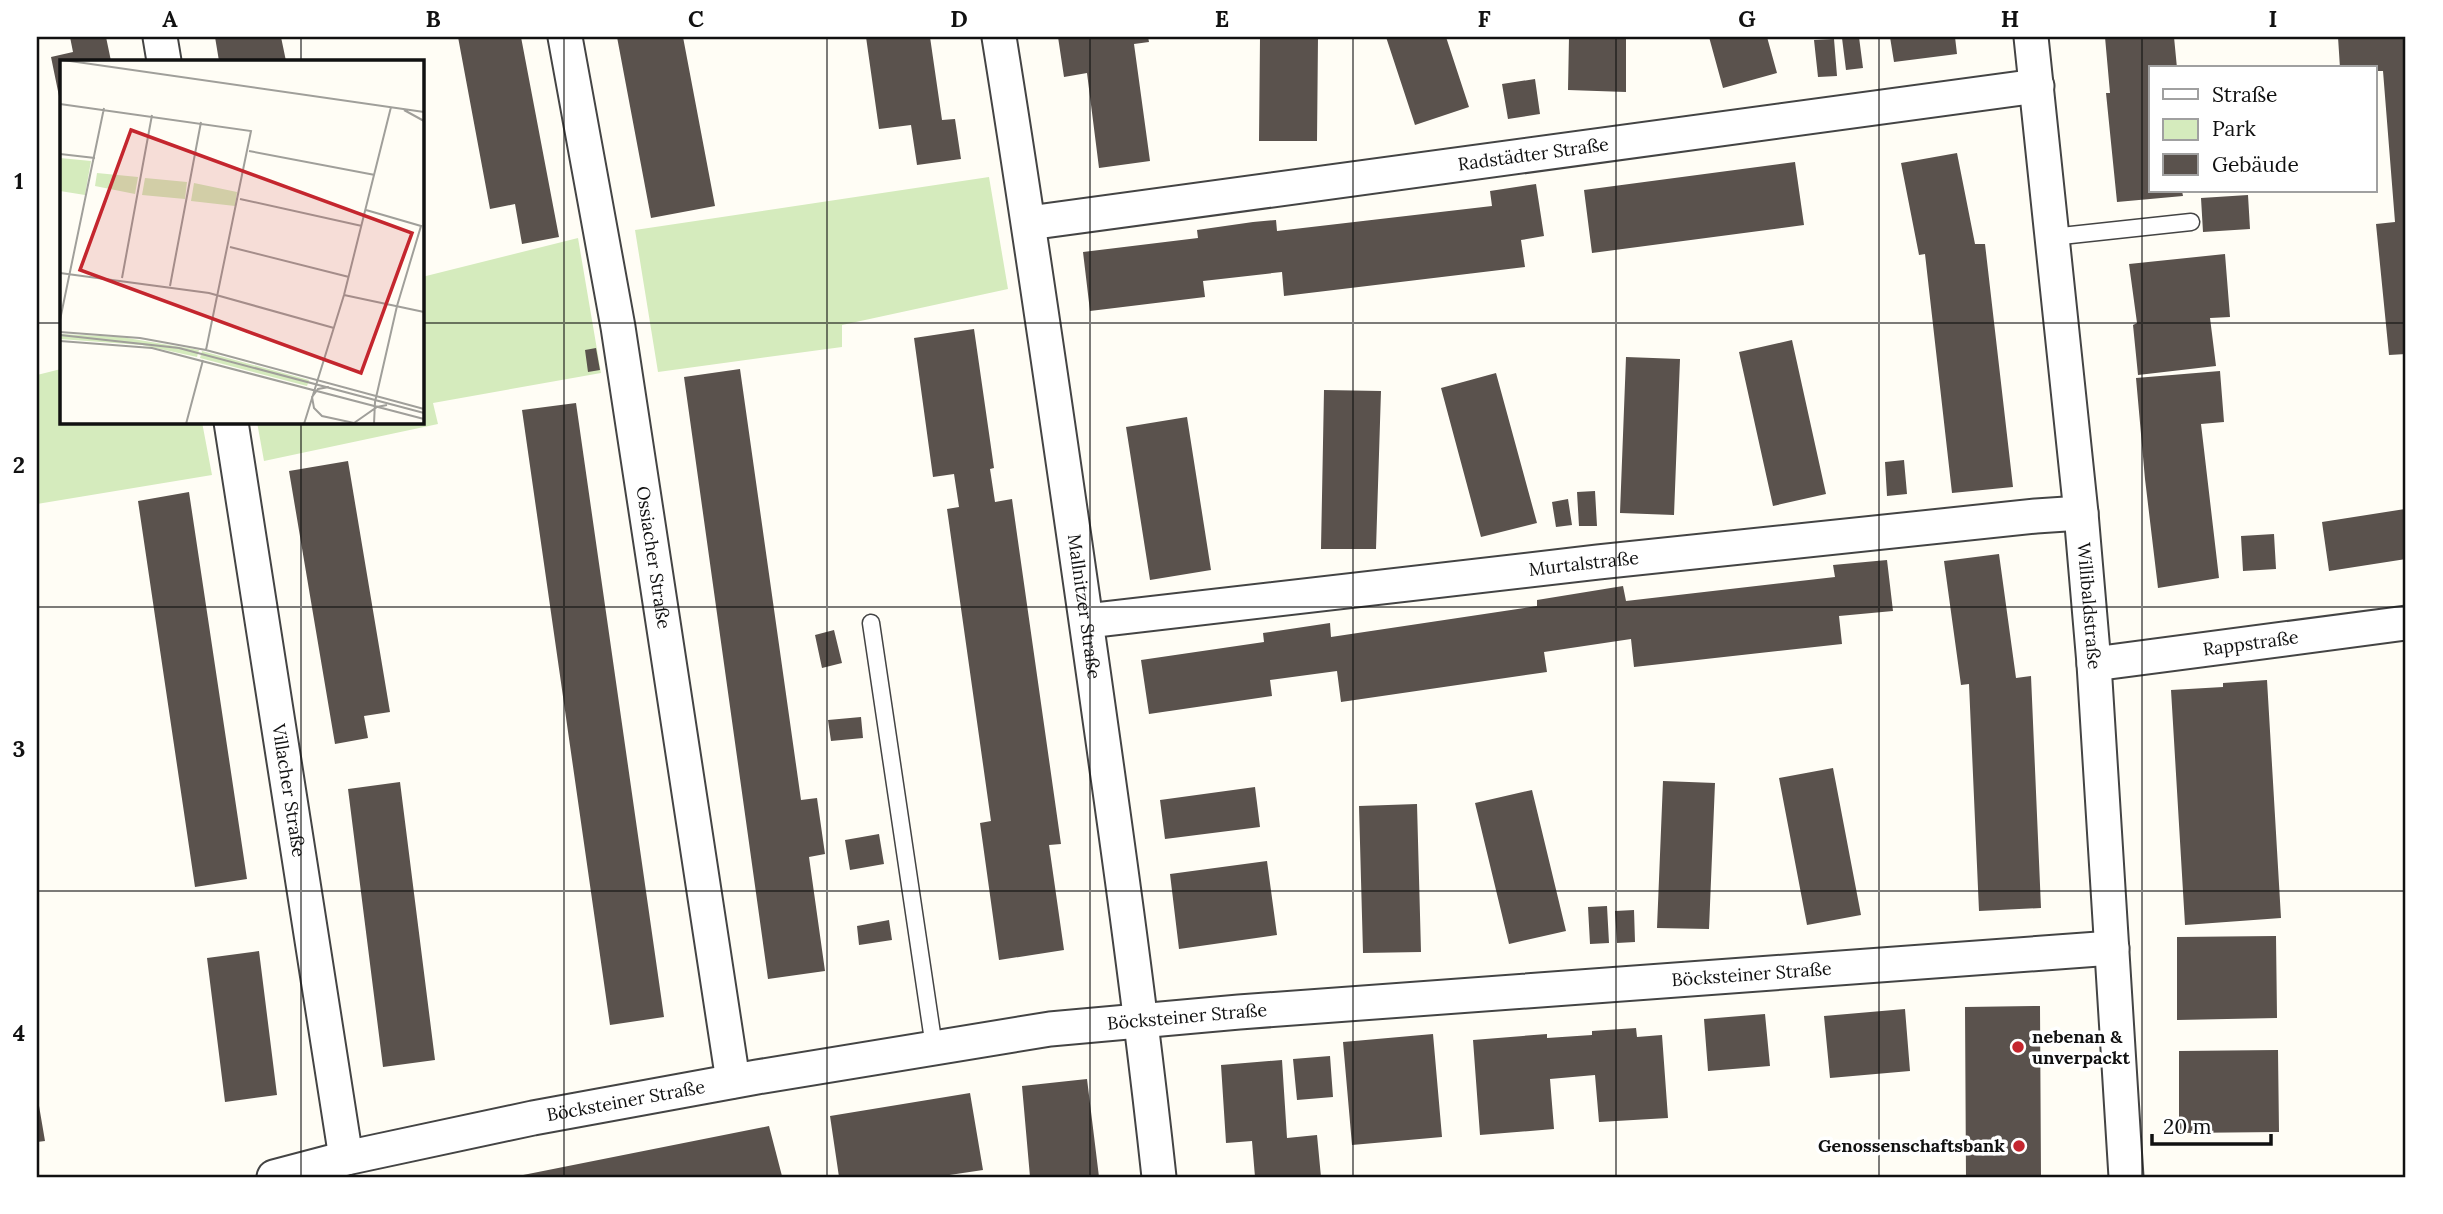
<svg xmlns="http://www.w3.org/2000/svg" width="2443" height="1214" font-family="Lora,serif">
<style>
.green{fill:#d5ebbd}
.building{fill:#5a524d}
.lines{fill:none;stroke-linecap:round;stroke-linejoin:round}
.lane-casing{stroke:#444;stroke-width:19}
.street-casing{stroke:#444;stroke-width:37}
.lane{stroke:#fff;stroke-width:16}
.street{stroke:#fff;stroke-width:33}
.grid{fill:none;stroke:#111;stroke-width:2;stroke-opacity:0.55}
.poi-dot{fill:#c4262e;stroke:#fff;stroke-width:2.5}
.labels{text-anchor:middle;stroke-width:7;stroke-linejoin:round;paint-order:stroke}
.street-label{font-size:18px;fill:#111;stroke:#fff}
.poi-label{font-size:18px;font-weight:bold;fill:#111;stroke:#fff;text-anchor:start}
.inset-road{fill:none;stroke:#a09f9a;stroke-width:2}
.view{fill:#c4262e;fill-opacity:0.15;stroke:#c4262e;stroke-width:3.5}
.inset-edge{fill:none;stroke:#111;stroke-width:3.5}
.neatline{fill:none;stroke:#111;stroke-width:2.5}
.grid-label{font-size:23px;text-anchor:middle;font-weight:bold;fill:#111}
</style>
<rect width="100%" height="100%" fill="#fffdf5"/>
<path class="green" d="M989,177L1008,289L842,325V347L658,372L635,230Z
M578,238L601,373L433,403L438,424L264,461L257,422H422V277Z
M61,369V422H202L212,475L37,504V375Z"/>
<path class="building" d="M70,37H106L111,61H61L60,101L51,57L73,52Z
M215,37H281L286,61H219Z
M458,37H521L559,237L522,244L515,204L490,209Z
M617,37H683L715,206L651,218Z
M866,37H930L942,120L955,119L961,159L917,165L911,125L879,129Z
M1058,37H1148L1149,42L1134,44L1150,161L1099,168L1087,73L1064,77Z
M1260,37H1318L1317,141H1259Z
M1386,37H1446L1469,107L1415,125Z
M1569,37H1626V92L1568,90Z
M1709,37H1767L1777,73L1723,88Z
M1853,37H1859L1863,68L1846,70L1842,38Z
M1890,37H1955L1957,54L1894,62Z
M2105,37H2174L2177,68H2151V191H2182L2183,196L2117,202L2106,93H2110Z
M2338,37H2406V354L2389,355L2376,224L2395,222L2383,71H2375V68H2340Z
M1834,39L1837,76L1818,77L1814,40Z
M1535,79L1540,114L1508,119L1502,84Z
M1957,153L1975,244H1985L2013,487L1952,493L1925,254L1919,255L1901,163Z
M1795,162L1804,225L1592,253L1584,190Z
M1536,184L1544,236L1521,240L1525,267L1284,296L1282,272L1203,281L1205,297L1090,311L1083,252L1198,238L1197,230L1253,222L1276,220L1277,231L1492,206L1490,191Z
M2248,195L2250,229L2203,232L2201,198Z
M2225,254L2230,317L2210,318L2216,366L2138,375L2133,325L2137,323L2129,264Z
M974,329L994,468L990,469L995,502L1012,499L1061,844L1049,845L1064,950L999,960L980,823L991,821L947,509L959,507L954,474L933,477L914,338Z
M1792,340L1826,494L1773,506L1739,352Z
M596,348L600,370L588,372L585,350Z
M1626,357L1680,359L1674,515L1620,513Z
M740,369L801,800L817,798L825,854L809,857L825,971L768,979L684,377Z
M2220,371L2224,422L2201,424L2219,578L2158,588L2145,479L2136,378Z
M1496,373L1537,523L1481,537L1441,388Z
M1324,390L1381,391L1376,549H1321Z
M576,403L664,1017L610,1025L522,410Z
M1187,417L1211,570L1150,580L1126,427Z
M1904,460L1907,494L1887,496L1885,462Z
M348,461L390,712L364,716L368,738L335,744L289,471Z
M1595,491L1597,526H1579L1577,492Z
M189,492L247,879L195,887L138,501Z
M1568,499L1572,525L1556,527L1552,502Z
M2405,509L2406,559L2329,571L2322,522Z
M2274,534L2276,569L2243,571L2241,536Z
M1999,554L2016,678L2031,676L2041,908L1979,911L1969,684L1961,685L1944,561Z
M1887,560L1893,611L1839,616L1842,644L1634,667L1631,639L1544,652L1547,672L1341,702L1337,671L1270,680L1272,696L1149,714L1141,660L1264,642L1263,633L1330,623L1331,637L1537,606V600L1623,586L1626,601L1835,577L1833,565Z
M834,630L842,663L822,668L815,635Z
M2267,680L2281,918L2185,925L2171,690L2223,687V683Z
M861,717L863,738L831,741L828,720Z
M1833,768L1861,915L1807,925L1779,778Z
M1663,781L1715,783L1709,929L1657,928Z
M400,782L435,1060L383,1067L348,789Z
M1255,787L1260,827L1165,839L1160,800Z
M1532,790L1566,931L1509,944L1475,803Z
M1417,804L1421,952L1363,953L1359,806Z
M879,834L884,864L850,870L845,840Z
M1267,861L1277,935L1179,949L1170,874Z
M1607,906L1609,943L1590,944L1588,907Z
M1634,910L1635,942L1617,943L1615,911Z
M889,920L892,940L859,945L857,926Z
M2276,936L2277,1018L2177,1020V937Z
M259,951L277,1095L225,1102L207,958Z
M2040,1006L2041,1177H1966L1965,1007Z
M1905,1009L1910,1071L1830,1078L1824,1016Z
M1765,1014L1770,1066L1708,1071L1704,1019Z
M1636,1028L1637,1037L1662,1035L1668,1118L1599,1122L1595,1075L1550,1079L1554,1129L1480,1135L1473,1040L1547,1034V1038L1592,1035V1031Z
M1433,1034L1442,1137L1352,1145L1343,1042Z
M2278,1050L2279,1132L2179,1133V1051Z
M1330,1056L1333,1097L1297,1100L1293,1059Z
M1282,1060L1287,1138L1317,1135L1321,1177H1255L1252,1141L1226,1143L1221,1065Z
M1087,1079L1099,1177H1030L1022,1086Z
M970,1093L983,1170L936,1177H839L830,1116Z
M37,1094L45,1141L37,1142Z
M769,1126L782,1176L779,1177H513Z"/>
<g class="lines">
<g class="lane-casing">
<path id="lane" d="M2052,237L2191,222
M871,623L934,1047"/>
</g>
<g class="street-casing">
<g id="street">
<path d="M160,37L164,61"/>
<path id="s1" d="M565,37L618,327L733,1081"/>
<path id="s2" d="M999,37C1032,241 1061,445 1090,649C1115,825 1140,1001 1159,1177"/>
<path id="s3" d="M2031,37L2081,513L2094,664L2126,1177"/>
<path id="s4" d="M1029,223L2037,86"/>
<path id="s5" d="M231,422L346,1158"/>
<path id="s6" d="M1087,621L1598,562L2036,516L2081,513"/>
<path id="s7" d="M2094,664L2406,623"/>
<path id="s8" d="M274,1177L346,1158L533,1118L757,1077L1050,1029L1239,1012L2112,948"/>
</g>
</g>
<use href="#lane" class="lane"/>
<use href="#street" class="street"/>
</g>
<path class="grid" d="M301,37V61M564,37V1177M827,37V1177M1090,37V1177M1353,37V1177M1616,37V1177M1879,37V1177M2142,37V1177M37,323H61M422,323H2406M301,422V1177M37,607H2406M37,891H2406"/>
<g class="poi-dot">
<circle cx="2018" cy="1047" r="7"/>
<circle cx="2019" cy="1146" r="7"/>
</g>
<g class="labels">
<g class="street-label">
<text dy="6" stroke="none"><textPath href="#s4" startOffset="509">Radstädter Straße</textPath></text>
<text dy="6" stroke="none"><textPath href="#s1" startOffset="528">Ossiacher Straße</textPath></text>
<text dy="6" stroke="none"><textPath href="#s6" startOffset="500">Murtalstraße</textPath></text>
<text dy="6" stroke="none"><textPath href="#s2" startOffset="576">Mallnitzer Straße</textPath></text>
<text dy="6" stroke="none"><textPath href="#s3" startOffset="572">Willibaldstraße</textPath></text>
<text dy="6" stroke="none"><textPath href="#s7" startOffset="158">Rappstraße</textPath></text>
<text dy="6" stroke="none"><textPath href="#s5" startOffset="373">Villacher Straße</textPath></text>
<text dy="6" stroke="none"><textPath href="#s8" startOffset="1494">Böcksteiner Straße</textPath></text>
<text dy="6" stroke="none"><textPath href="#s8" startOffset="928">Böcksteiner Straße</textPath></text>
<text dy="6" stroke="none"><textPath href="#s8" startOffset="360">Böcksteiner Straße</textPath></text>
</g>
<g class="poi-label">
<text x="2032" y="1043">nebenan &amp;<tspan x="2032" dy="21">unverpackt</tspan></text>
<text x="2005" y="1152" text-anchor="end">Genossenschaftsbank</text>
</g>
</g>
<g transform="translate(60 60)">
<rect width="364" height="364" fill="#fffdf5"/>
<path d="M0,98L31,101L25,135L0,131ZM37,113L78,117L75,134L35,126ZM85,118L127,122L125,139L82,135ZM134,123L177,132L175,146L131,141ZM0,274L61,277L139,290L137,297L82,285L0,279ZM142,291L249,320L247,326L140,298Z" fill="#d5ebbd"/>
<path class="inset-road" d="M3,0L364,52M0,44L191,71L146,290M344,50L364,61M189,91L315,115M0,94L35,98M180,139L302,166M306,150L361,166L337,246L315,342L314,364M170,187L289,217M0,213L149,233L274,268M62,218L92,55M110,226L141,62M284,235L364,252M0,260L44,48M0,272L80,278L146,290L364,349M0,275L119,288L364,353M0,281L92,288L364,359M269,327L258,329L252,337L254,348L262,356L294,363L317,347L327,345M126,364L143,300M244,364L284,235L331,47"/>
<path class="view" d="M71,70L352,173L301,313L20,210Z"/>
<rect width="364" height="364" class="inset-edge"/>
</g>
<rect width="2443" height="1214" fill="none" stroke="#ffffff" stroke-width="77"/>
<rect x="2149" y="66" width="228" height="126" fill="#ffffff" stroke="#a0a0a0" stroke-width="2"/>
<rect x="2163" y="89" width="35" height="10" fill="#ffffff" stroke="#a0a0a0" stroke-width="2"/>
<text x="2212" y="102" font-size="21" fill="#111111">Straße</text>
<rect x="2163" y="119" width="35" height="21" fill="#d5ebbd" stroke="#a0a0a0" stroke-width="2"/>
<text x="2212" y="136" font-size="21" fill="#111111">Park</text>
<rect x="2163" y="154" width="35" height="21" fill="#5a524d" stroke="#a0a0a0" stroke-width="2"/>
<text x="2212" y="172" font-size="21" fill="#111111">Gebäude</text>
<path d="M2152 1134v10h119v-10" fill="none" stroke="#111111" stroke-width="3.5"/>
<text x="2163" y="1134" font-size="21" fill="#111111" stroke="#ffffff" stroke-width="5" paint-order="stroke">20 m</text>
<rect x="38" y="38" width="2366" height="1138" class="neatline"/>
<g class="grid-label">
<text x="170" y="27">A</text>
<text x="433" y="27">B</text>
<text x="696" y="27">C</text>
<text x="959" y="27">D</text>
<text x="1222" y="27">E</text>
<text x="1484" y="27">F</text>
<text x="1747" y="27">G</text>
<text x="2010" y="27">H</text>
<text x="2273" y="27">I</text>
<text x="19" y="189">1</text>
<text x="19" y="473">2</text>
<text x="19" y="757">3</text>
<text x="19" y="1041">4</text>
</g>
</svg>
